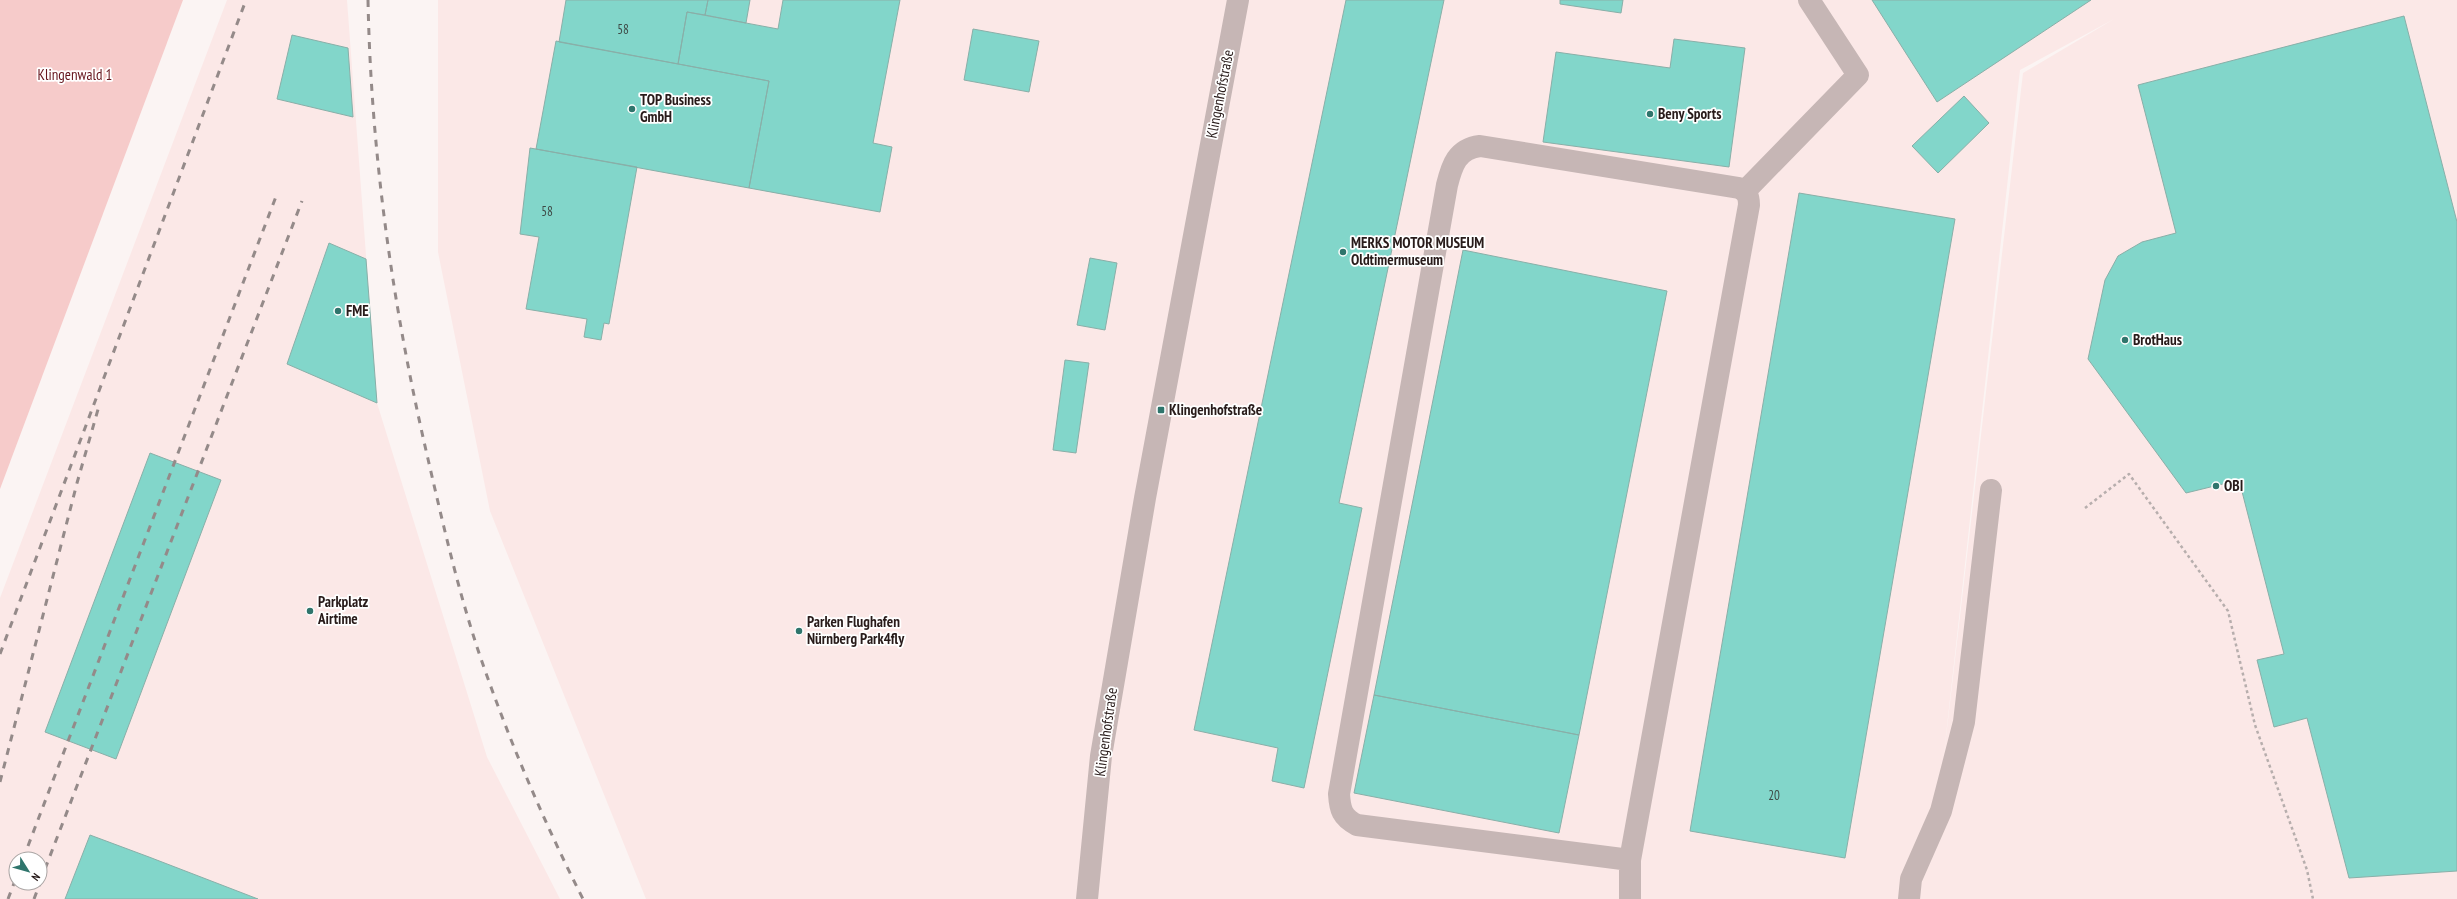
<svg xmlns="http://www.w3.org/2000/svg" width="2457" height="899" font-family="'PT Sans Narrow',sans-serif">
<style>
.built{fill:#fbe8e7;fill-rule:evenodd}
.green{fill:#f6cbca}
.building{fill:#82d6ca;stroke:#89afa8}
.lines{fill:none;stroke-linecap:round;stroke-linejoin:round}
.path{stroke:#b7aead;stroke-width:2.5;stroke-dasharray:3 3;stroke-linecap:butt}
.minor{stroke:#c6b6b5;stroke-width:22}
.rail{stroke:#948a89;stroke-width:3;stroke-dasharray:7 7;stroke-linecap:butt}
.poi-dot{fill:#2f756c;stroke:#fff;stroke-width:1.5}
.labels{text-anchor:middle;stroke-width:3.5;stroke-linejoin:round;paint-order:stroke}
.number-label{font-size:13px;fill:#3e4a46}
.park-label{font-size:15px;fill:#66151d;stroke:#fff}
.street-label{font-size:15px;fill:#281b1a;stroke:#fff}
.poi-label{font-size:15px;font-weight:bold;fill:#281b1a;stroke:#fff;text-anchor:start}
</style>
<rect width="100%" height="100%" fill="#fbf4f3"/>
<path class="built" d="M227,0H347L377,403L487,757L560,899H0V598ZM16,859H40V883H16Z
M438,0H2457V899H646L490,511L438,252ZM2114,19L2023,73L1941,780L2020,70Z"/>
<path class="green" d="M0,0H183L0,489Z"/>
<path class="building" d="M566,0H708L705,15L687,12L678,64L559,42Z
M708,0H750L746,23L705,15Z
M783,0H900L873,143L892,147L880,212L749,188L769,81L678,64L687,12L778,29Z
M1346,0H1444L1339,503L1362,508L1304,788L1272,781L1278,748L1194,730Z
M1560,0H1623L1621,13L1560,4Z
M1872,0H2091L1937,102Z
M2404,16L2457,222V871L2349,878L2307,718L2274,727L2257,660L2284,654L2239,480L2186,493L2088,359L2105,280L2118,256L2142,242L2176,233L2138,85Z
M973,29L1039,41L1029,92L964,80Z
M292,35L348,48L353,117L277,99Z
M1674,39L1745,48L1729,167L1543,142L1556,52L1670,68Z
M556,41L769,81L749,188L536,149Z
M1964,96L1989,123L1938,173L1912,146Z
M530,148L637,167L609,324L604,323L601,340L584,337L587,319L526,309L539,237L520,234Z
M1799,193L1955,219L1845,858L1690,831Z
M329,243L366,259L377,403L287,364Z
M1463,250L1667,291L1579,735L1374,695Z
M1090,258L1117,263L1105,330L1077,325Z
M1065,360L1089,363L1076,453L1053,450Z
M150,453L221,480L116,759L45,732Z
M1374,695L1579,735L1559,833L1354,793Z
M90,835L149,857L258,899H65Z"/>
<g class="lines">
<path class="path" d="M2085,508L2129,474L2228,611L2255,725L2307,870L2313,899"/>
<path class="minor" d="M1745,191L1858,75L1809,0
M1087,899L1101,756L1145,498L1238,0
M1630,899V860L1749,205C1749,196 1747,192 1739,188L1480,146C1457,149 1452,165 1447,185L1339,794C1340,810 1342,817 1357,825L1630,860
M1909,899L1911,879L1941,811L1964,722L1991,490"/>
<path class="rail" d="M368,0C371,154 393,309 428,459C443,524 458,590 479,653C508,738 543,820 583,899
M0,654L246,0
M0,782L77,483L99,406
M23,859L277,194
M40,882L302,201
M8,899L16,878
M34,899L40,883"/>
</g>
<g class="poi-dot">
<circle cx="632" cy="109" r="4"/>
<circle cx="1650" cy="114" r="4"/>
<circle cx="1343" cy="252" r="4"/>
<circle cx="338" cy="311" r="4"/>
<circle cx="2125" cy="340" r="4"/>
<rect x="1157" y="406" width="8" height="8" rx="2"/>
<circle cx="2216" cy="486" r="4"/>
<circle cx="310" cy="611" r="4"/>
<circle cx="799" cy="631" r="4"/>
</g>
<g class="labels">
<g class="number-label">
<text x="623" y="34">58</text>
<text x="547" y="216">58</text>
<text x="1774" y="800">20</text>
</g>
<g class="park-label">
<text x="75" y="80">Klingenwald 1</text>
</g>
<g class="street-label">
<text transform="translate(1220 94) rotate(-79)" y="5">Klingenhofstraße</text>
<text transform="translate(1106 732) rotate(-82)" y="5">Klingenhofstraße</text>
</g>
<g class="poi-label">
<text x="640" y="105">TOP Business<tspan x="640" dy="17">GmbH</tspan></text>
<text x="1658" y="119">Beny Sports</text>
<text x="1351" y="248">MERKS MOTOR MUSEUM<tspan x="1351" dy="17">Oldtimermuseum</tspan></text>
<text x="346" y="316">FME</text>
<text x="2133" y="345">BrotHaus</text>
<text x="1169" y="415">Klingenhofstraße</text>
<text x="2224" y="491">OBI</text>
<text x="318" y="607">Parkplatz<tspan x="318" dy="17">Airtime</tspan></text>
<text x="807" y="627">Parken Flughafen<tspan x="807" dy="17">Nürnberg Park4fly</tspan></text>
</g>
</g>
<g transform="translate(28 871) rotate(127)"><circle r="19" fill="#ffffff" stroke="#a9a4a3"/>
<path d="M0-3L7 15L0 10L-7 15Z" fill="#2f756c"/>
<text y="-6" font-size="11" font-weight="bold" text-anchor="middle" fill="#281b1a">N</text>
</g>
</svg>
